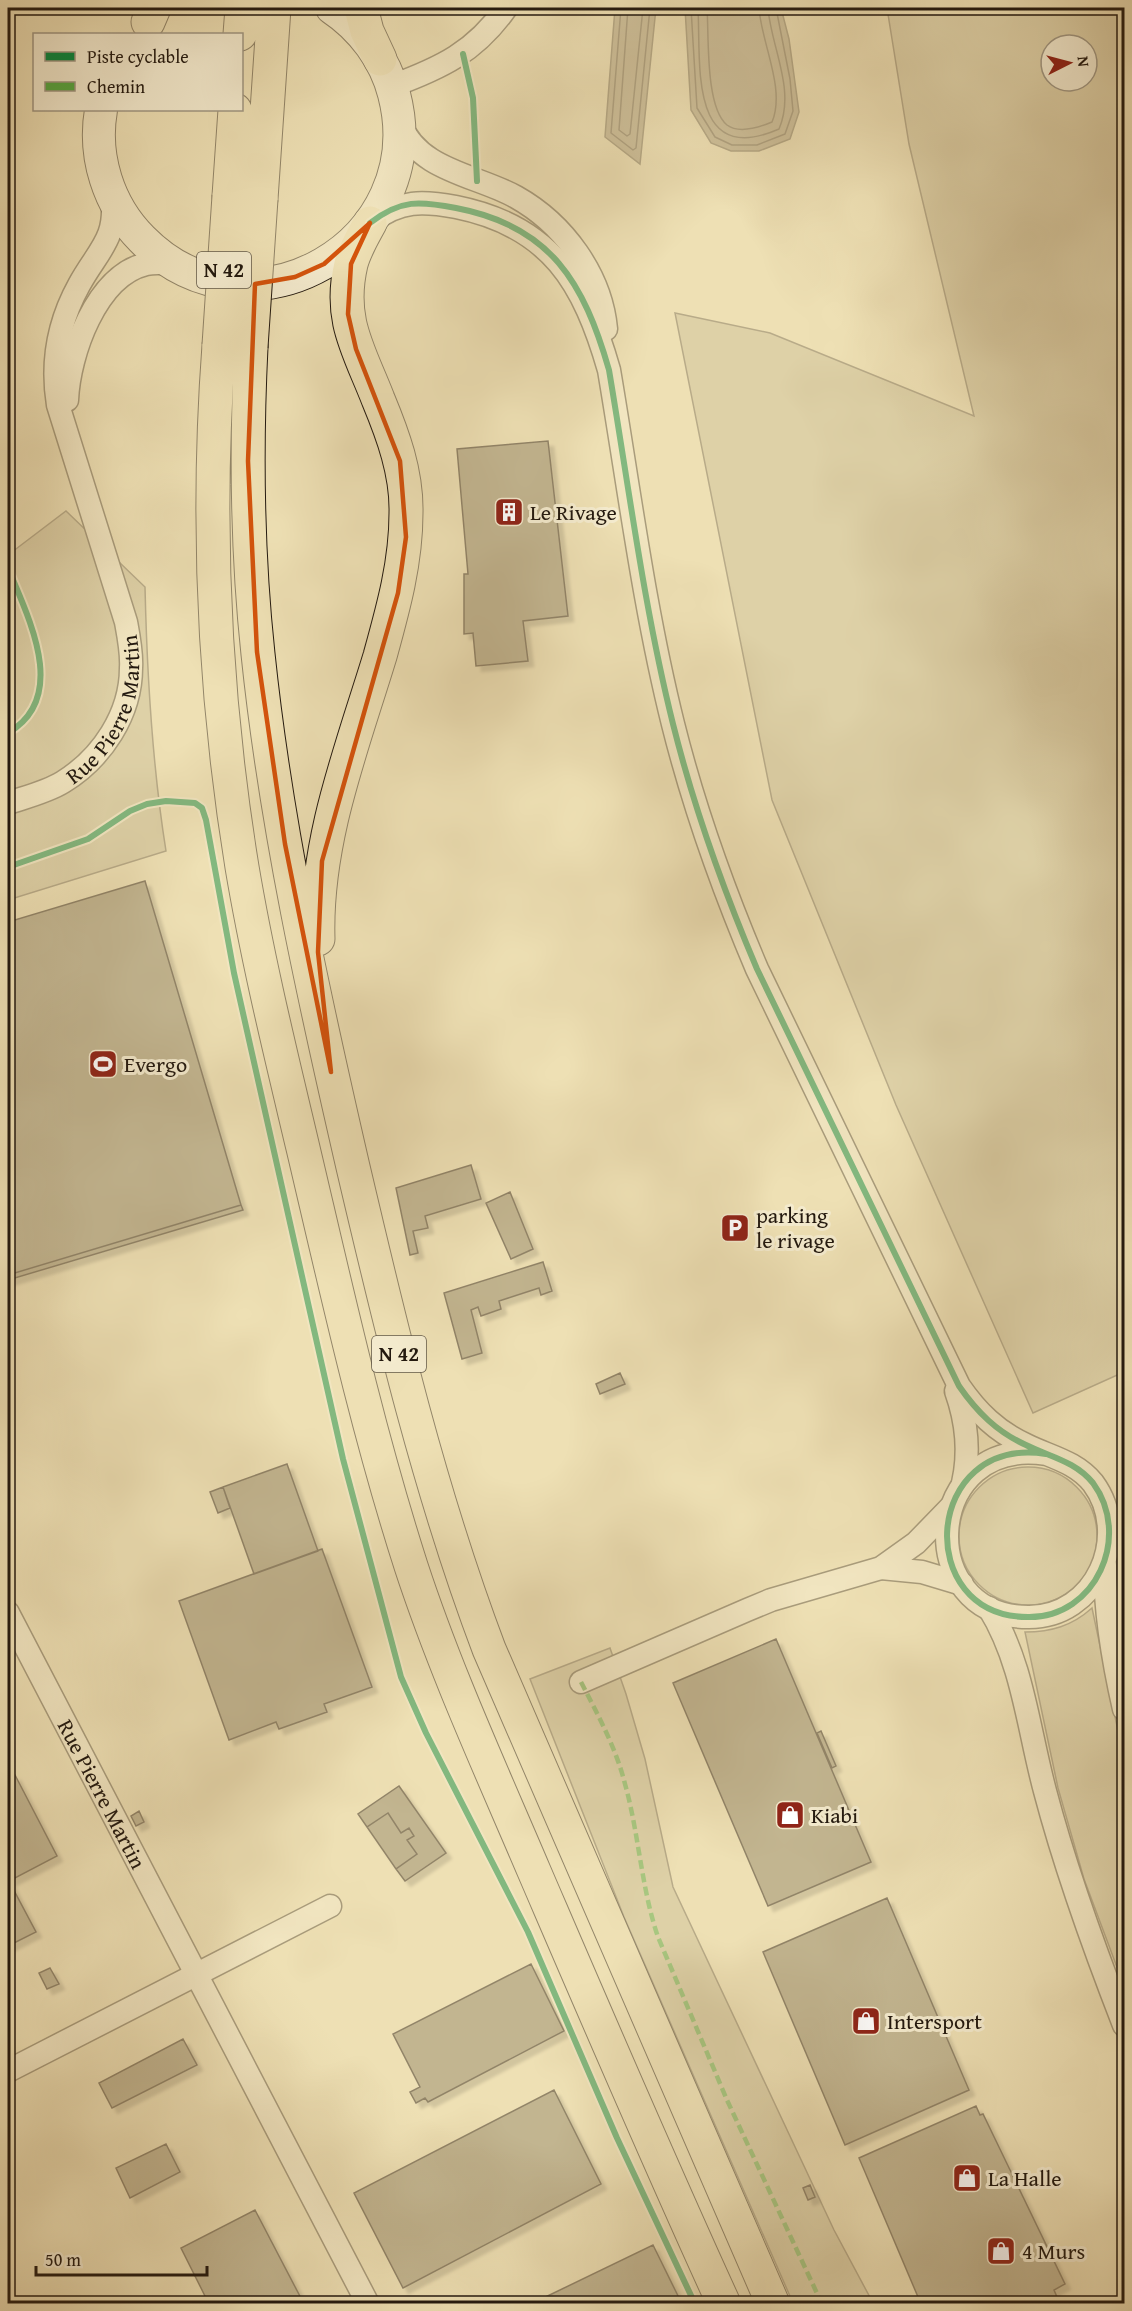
<svg xmlns="http://www.w3.org/2000/svg" width="1132" height="2311" font-family="'Gentium Book Plus',serif">
<style>
.green{fill:#cbbe98;stroke:#776c54;stroke-width:1.5;fill-rule:evenodd}
.water{fill:#a99c7c;stroke:#736850;stroke-width:1.5}
.lines{fill:none;stroke-linecap:round;stroke-linejoin:round}
.shore{stroke:#665a46;stroke-width:1.5}
.building{fill:#8d8065;stroke:#23190f;stroke-width:1.5;filter:url(#shadow)}
.street-casing{stroke:#564b38;stroke-width:25}
.secondary-casing{stroke:#23190f;stroke-width:34}
.highway-casing{stroke:#23190f;stroke-width:35}
.street{stroke:#f4ebce;stroke-width:22}
.secondary{stroke:#f4ebce;stroke-width:32}
.highway{stroke:#eee0b4;stroke-width:33}
.highway-bridge-casing{stroke:#23190f;stroke-width:35;stroke-linecap:butt}
.highway-bridge{stroke:#eee0b4;stroke-width:33}
.quiet{stroke:#53a941;stroke-width:4.5;stroke-dasharray:9 4.5;stroke-linecap:butt}
.cycleway-casing{stroke:#f4ebce;stroke-width:10}
.cycleway{stroke:#00873e;stroke-width:6}
.marked{fill:none;stroke:#d4530c;stroke-width:4.5;stroke-linejoin:round}
.labels{text-anchor:middle;stroke-width:6;stroke-linejoin:round;paint-order:stroke}
.shield{fill:#f4ebce;stroke:#625848;stroke-width:1.5}
.shield-label{font-size:21px;font-weight:bold;fill:#23190f}
.poi-label{font-size:22px;fill:#23190f;stroke:#f4ebce;text-anchor:start}
.street-label{font-size:22px;fill:#23190f;stroke:#f4ebce}
</style>
<defs>
<filter id="shadow"><feDropShadow dx="5.5" dy="5.5" stdDeviation="1.5" flood-color="#0004"/></filter>
</defs>
<rect width="100%" height="100%" fill="#eee0b4"/>
<filter id="stains"><feTurbulence type="fractalNoise" baseFrequency=".00333" numOctaves="4"/><feColorMatrix values="0 0 0 0 .2 0 0 0 0 .09 0 0 0 0 .02 0 0 0 .5 -.17"/></filter>
<radialGradient id="worn" r=".72"><stop offset=".6" stop-color="#630" stop-opacity="0"/><stop offset="1" stop-color="#630" stop-opacity=".3"/></radialGradient>
<path class="green" d="M887,8H1124V1372L1033,1413L896,1105L772,800L675,313L770,333L974,416L909,144ZM1051,45H1087V81H1051Z
M66,511L145,587C147,675 152,764 166,851L8,900V555Z
M959 1536a69 69 0 1 1 138 0a69 69 0 1 1-138 0Z
M1092,1608L1124,1759V1986L1084,1879L1058,1788L1025,1632C1051,1632 1072,1626 1092,1608Z
M610,1648L626,1694L645,1759L673,1887L834,2230L873,2303H793L624,1917L530,1679Z"/>
<path class="water" d="M615,8H656L640,164L605,137Z
M685,8H781L789,39L799,112L790,139L759,151H731L711,143L691,110Z"/>
<g class="lines">
<path class="shore" d="M621,8L611,133L633,150L636,148L650,8
M628,8L619,130L627,136L630,134L643,8
M691,8L697,108L715,137L732,145H757L785,134L793,111L790,79L776,8
M698,8C701,63 688,169 779,129C796,90 771,47 768,8
M707,8C709,35 705,107 727,125C739,134 760,127 772,122C786,89 761,42 759,8"/>
</g>
<path class="building" d="M548,441L568,616L523,621L528,661L476,666L473,633L464,634V574H468L457,449Z
M145,881L241,1205L8,1275V922Z
M471,1165L481,1199L425,1216L428,1228L413,1231L418,1253L410,1255L396,1188Z
M510,1192L533,1249L511,1259L486,1203Z
M241,1205L243,1210L8,1280V1275Z
M543,1262L552,1291L541,1295L539,1288L499,1301L501,1309L481,1316L478,1307L471,1310L482,1353L462,1359L444,1293Z
M620,1373L625,1384L600,1394L596,1384Z
M287,1464L318,1551L254,1574L223,1487Z
M223,1487L230,1508L218,1513L210,1492Z
M322,1549L372,1687L324,1704L327,1712L279,1729L276,1722L229,1740L179,1601Z
M776,1639L871,1862L768,1906L673,1683Z
M821,1731L836,1766L832,1768L817,1733Z
M15,1775L57,1856L9,1881L36,1932L8,1946V1779Z
M399,1786L446,1853L405,1881L396,1869L417,1854L407,1840L414,1836L409,1828L401,1833L388,1813L367,1827L358,1814Z
M139,1811L144,1822L136,1826L131,1816Z
M388,1813L401,1833L409,1828L414,1836L407,1840L417,1854L396,1869L367,1827Z
M887,1898L969,2090L845,2145L763,1952Z
M531,1964L564,2031L428,2102L425,2098L416,2103L410,2092L420,2087L393,2034Z
M50,1968L59,1984L47,1989L39,1973Z
M183,2039L197,2065L112,2108L99,2083Z
M554,2090L601,2184L403,2288L354,2193Z
M976,2106L980,2115L983,2114L1065,2284L1054,2290L1057,2297L1042,2304H921L859,2158Z
M166,2144L180,2172L130,2198L116,2168Z
M810,2185L815,2197L808,2200L803,2188Z
M255,2210L304,2304H209L181,2248Z
M653,2245L682,2304H531Z"/>
<g class="lines">
<g class="street-casing">
<g id="street">
<path d="M392,86C441,68 475,52 506,8"/>
<path d="M400,123C418,171 477,175 516,197C564,224 601,275 606,329"/>
<path d="M373,221C400,200 423,201 456,207C551,226 584,283 609,370C629,488 644,608 673,724C694,808 723,889 757,969L959,1386C977,1412 997,1432 1026,1445C1050,1457 1075,1461 1093,1483C1132,1536 1096,1618 1028,1617C912,1617 923,1435 1046,1454"/>
<path d="M67,400C69,354 96,276 146,264C155,262 165,263 174,264"/>
<path id="s1" d="M8,803C26,797 47,792 63,782C102,758 131,714 131,668C132,653 129,638 126,622L58,405C51,362 58,323 79,285C98,250 118,239 112,196"/>
<path d="M956,1391C967,1422 970,1452 963,1483"/>
<path d="M1105,1565C1105,1614 1113,1661 1124,1709"/>
<path d="M881,1568L922,1572L962,1584"/>
<path d="M989,1608C1023,1663 1028,1728 1045,1791C1066,1871 1094,1948 1124,2025"/>
<path id="s2" d="M8,1613L368,2304"/>
<path d="M581,1682L747,1610L771,1600L881,1568L916,1543L950,1508"/>
<path d="M8,2071L330,1906"/>
</g>
</g>
<g class="secondary-casing">
<path id="secondary" d="M101,110C93,156 108,205 142,239C250,349 433,243 394,94C385,59 362,28 332,8"/>
</g>
<g class="highway-casing">
<path id="highway" d="M361,8L367,31L380,59
M148,22L154,8
M240,34L242,8
M229,196L235,110
M261,199L274,8
M219,345C206,519 214,695 242,867C258,962 281,1055 303,1148C336,1288 367,1429 411,1566C445,1670 491,1770 534,1871C596,2015 658,2160 724,2304
M251,347C246,449 247,552 258,654C276,827 314,998 353,1167C391,1329 430,1493 489,1649L773,2304
M318,939C315,841 352,748 380,656C393,609 406,563 406,513C407,473 393,435 378,399C359,350 338,320 351,264C355,249 363,236 370,223"/>
</g>
<use href="#street" class="street"/>
<use href="#secondary" class="secondary"/>
<use href="#highway" class="highway"/>
<g class="highway-bridge-casing">
<path id="highway-bridge" d="M219,345L229,196
M251,347L261,199"/>
</g>
<use href="#highway-bridge" class="highway-bridge"/>
<path class="quiet" d="M581,1682C598,1715 616,1748 625,1784C639,1834 641,1887 658,1937L727,2100L822,2304"/>
<g class="cycleway-casing">
<path id="cycleway" d="M463,54L473,98L477,181
M370,223C401,199 420,201 456,208C551,226 584,283 609,370C629,488 644,608 673,724C694,808 723,889 757,969L959,1386C977,1412 997,1432 1026,1445C1050,1457 1075,1461 1093,1483C1132,1536 1096,1618 1028,1617C912,1617 923,1435 1046,1454
M8,568C28,617 70,697 8,733
M8,867L88,839L130,811L147,804L166,801L195,803L202,808L206,820L234,973L343,1459L401,1677L426,1733L528,1932L617,2138L695,2304"/>
</g>
<use href="#cycleway" class="cycleway"/>
</g>
<path d="M0 0H1132V2311H0ZM370,223L351,264L348,314L356,349L400,461L406,537L398,593L322,861L318,952L331,1072L285,844L257,652L248,461L255,284L295,277L324,264Z" fill="#eee0b4" fill-opacity=".55" fill-rule="evenodd"/>
<path class="marked" d="M370,223L351,264L348,314L356,349L400,461L406,537L398,593L322,861L318,952L331,1072L285,844L257,652L248,461L255,284L295,277L324,264Z"/>
<defs>
<g id="building-square" transform="scale(1.5)"><rect x="-9" y="-9" width="18" height="18" rx="4" fill="#8f2418" stroke="#f4ebce"/><path d="M-4-6H4V6H1V3H-1V6H-4ZM-2.5-4.3h1.7v1.8h-1.7ZM.8-4.3h1.7v1.8H.8ZM-2.5-1h1.7V.8h-1.7ZM.8-1h1.7V.8H.8Z" fill="#fff"/></g>
<g id="stadium-square" transform="scale(1.5)"><rect x="-9" y="-9" width="18" height="18" rx="4" fill="#8f2418" stroke="#f4ebce"/><path d="M0-5a6.5 5 0 1 0 0 10a6.5 5 0 1 0 0-10ZM-3.5-1.8h7v3.6h-7Z" fill="#fff"/></g>
<g id="parking-square" transform="scale(1.5)"><rect x="-9" y="-9" width="18" height="18" rx="4" fill="#8f2418" stroke="#f4ebce"/><path d="M-3.5-5.5H1a3.5 3.5 0 0 1 0 7H-1V5.5H-3.5ZM-1-3.4V-.6H.8a1.4 1.4 0 0 0 0-2.8Z" fill="#fff"/></g>
<g id="shop-square" transform="scale(1.5)"><rect x="-9" y="-9" width="18" height="18" rx="4" fill="#8f2418" stroke="#f4ebce"/><path d="M-5-2.5h2.3a2.7 3.5 0 0 1 5.4 0H5L5.5 6h-11ZM-1.5-2.5h3a1.5 2.3 0 0 0-3 0Z" fill="#fff"/></g>
</defs>
<g fill-rule="evenodd">
<use href="#building-square" x="509" y="512"/>
<use href="#stadium-square" x="103" y="1064"/>
<use href="#parking-square" x="735" y="1228"/>
<use href="#shop-square" x="790" y="1815"/>
<use href="#shop-square" x="866" y="2021"/>
<use href="#shop-square" x="967" y="2178"/>
<use href="#shop-square" x="1001" y="2251"/>
</g>
<g class="labels">
<g class="shield">
<rect x="197" y="252" width="54" height="36" rx="4.5"/>
<rect x="372" y="1336" width="54" height="36" rx="4.5"/>
</g>
<g class="shield-label">
<text x="224" y="277">N 42</text>
<text x="399" y="1361">N 42</text>
</g>
<g class="poi-label">
<text x="530" y="520">Le Rivage</text>
<text x="124" y="1072">Evergo</text>
<text x="756" y="1223">parking<tspan x="756" dy="25">le rivage</tspan></text>
<text x="811" y="1823">Kiabi</text>
<text x="887" y="2029">Intersport</text>
<text x="988" y="2186">La Halle</text>
<text x="1022" y="2259">4 Murs</text>
</g>
<g class="street-label">
<text dy="8" stroke="none"><textPath href="#s1" startOffset="148">Rue Pierre Martin</textPath></text>
<text dy="8" stroke="none"><textPath href="#s2" startOffset="204">Rue Pierre Martin</textPath></text>
</g>
</g>
<rect width="1132" height="2311" fill="none" stroke="#eee0b4" stroke-width="30"/>
<rect x="9" y="9" width="1114" height="2293" fill="none" stroke="#23190f" stroke-width="3"/>
<rect x="15" y="15" width="1102" height="2281" fill="none" stroke="#23190f" stroke-width="1.5"/>
<rect x="33" y="33" width="210" height="78" fill="#f4ebce" stroke="#a09782" stroke-width="1.5"/>
<rect x="45" y="52" width="30" height="9" fill="#00873e" stroke="#a09782" stroke-width="1.5"/>
<text x="87" y="63" font-size="18" fill="#23190f">Piste cyclable</text>
<rect x="45" y="82" width="30" height="9" fill="#53a941" stroke="#a09782" stroke-width="1.5"/>
<text x="87" y="93" font-size="18" fill="#23190f">Chemin</text>
<g transform="translate(1069 63) rotate(84)"><circle r="28" fill="#f4ebce" stroke="#a09782" stroke-width="1.5"/>
<path d="M0-4.5L10 22L0 15L-10 22Z" fill="#8f2418"/>
<text y="-9" font-size="16" font-weight="bold" text-anchor="middle" fill="#23190f">N</text>
</g>
<path d="M36 2266v9h171v-9" fill="none" stroke="#23190f" stroke-width="3"/>
<text x="45" y="2266" font-size="18" fill="#23190f" stroke="#f4ebce" stroke-width="4.5" paint-order="stroke">50 m</text>
<rect width="100%" height="100%" filter="url(#stains)"/>
<rect width="100%" height="100%" fill="url(#worn)"/>
</svg>
